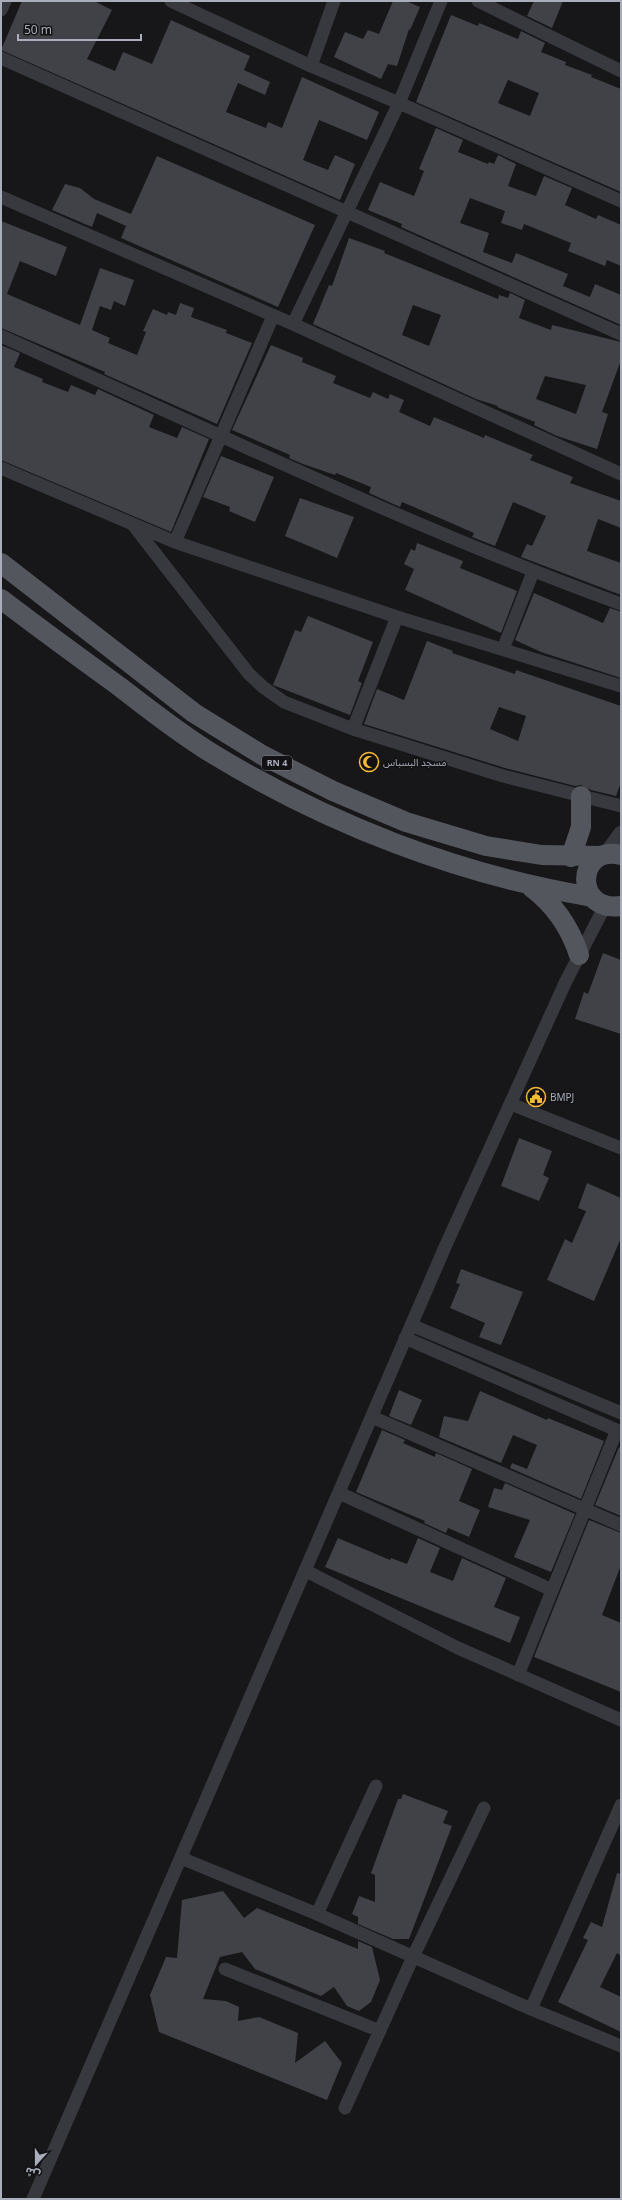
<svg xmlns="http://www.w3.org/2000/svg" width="622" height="2200" font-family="'Noto Sans','Noto Sans Arabic',sans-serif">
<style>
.building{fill:#414247;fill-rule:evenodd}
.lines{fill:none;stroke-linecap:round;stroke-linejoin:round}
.minor{stroke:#38393f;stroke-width:13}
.tertiary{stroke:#38393f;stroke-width:16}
.primary{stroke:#54565e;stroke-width:20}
.labels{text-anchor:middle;stroke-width:3;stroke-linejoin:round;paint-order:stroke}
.shield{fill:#121215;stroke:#7c7f88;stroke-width:1}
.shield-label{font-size:9px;font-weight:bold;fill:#a9aeba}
.poi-label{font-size:10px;fill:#a9aeba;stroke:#121215;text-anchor:start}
</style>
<rect width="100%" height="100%" fill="#17171a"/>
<path class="building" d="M22,1H94L112,10L87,59L115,71L123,52L152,64L171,20L250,56L244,70L270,82L265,95L238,83L226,112L266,128L268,122L282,128L302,77L379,112L367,140L319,120L303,160L328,170L335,155L355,164L340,200L1,50Z
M393,1H406L420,7L410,30L409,29L397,66L388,64L381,79L334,57L345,32L363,39L368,30L379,34Z
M534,1H563L552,28L527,16Z
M451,15L478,26L479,23L518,39L521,31L545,43L541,52L566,62L565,65L592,75L591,77L621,89V192L416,102ZM508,80L539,93L530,116L498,103Z
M436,128L463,140L458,152L488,164L489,162L494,164L498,155L516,164L508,186L536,196L544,176L572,188L565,205L596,219L598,215L621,225V266L607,260L605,266L568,251L571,243L524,224L522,230L501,223L505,211L470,198L460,223L489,233L483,252L512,263L516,253L568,274L563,286L590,297L595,284L621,295V325L401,227L402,224L368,210L380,182L414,196L424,171L419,169Z
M157,156L315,225L278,307L121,238L126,226L97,213L92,227L52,210L65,184L80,188L94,199L131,214Z
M1,221L67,247L56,276L20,261L7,294L80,325L100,268L134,280L125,306L114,301L111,310L100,306L92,330L110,338L108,343L137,355L146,332L143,331L153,309L167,315L168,312L176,315L180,303L194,308L191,317L227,330L226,333L252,343L217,424L104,374L105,372L1,328Z
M349,238L385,251L384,253L498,299L499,295L508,298L510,293L525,300L519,318L551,330L552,325L621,342V360L602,412L608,414L597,449L557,436L534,425L535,422L497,407L498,406L476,399L313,324L329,285L332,286ZM413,305L441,315L429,346L402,335ZM545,376L586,385L576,414L536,399Z
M1,345L20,353L14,367L43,379L42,382L68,392L71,385L95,395L98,389L154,415L149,427L177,438L182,427L209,439L171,532L1,460Z
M271,345L303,358L302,362L336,376L333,383L370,398L373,392L388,399L390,394L404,400L399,412L430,426L434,417L484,438L485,435L533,455L530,460L573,477L570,483L621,501V528L598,519L587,551L621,563V595L521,557L527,544L532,546L546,516L513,502L495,546L472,537L474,533L442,519L402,502L400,507L369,493L371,487L336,473L335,475L303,464L289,458L290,455L232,430Z
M221,456L274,477L255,522L229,511L230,507L203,497Z
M300,498L354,517L337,558L285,536Z
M417,543L463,561L460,568L517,591L501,633L405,590L414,569L404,564L411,549L415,551Z
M534,593L603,623L610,608L621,612V678L541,652L515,640Z
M308,616L373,642L358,681L362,683L350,715L273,685L295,630L301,632Z
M427,641L453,651L452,653L515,674L516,670L621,706V782L616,796L591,790L581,785L575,786L505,768L364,724L377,689L404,700ZM499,707L526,716L518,741L490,729Z
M603,953L621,960V1034L575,1019L584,992L588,994Z
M519,1138L552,1151L543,1175L549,1178L539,1201L501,1186Z
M587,1183L621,1198V1238L594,1301L547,1280L565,1239L572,1243L586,1211L578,1208Z
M461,1269L523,1292L501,1345L479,1337L485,1323L450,1308L460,1284L456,1283Z
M399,1390L422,1400L411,1425L389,1416Z
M480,1391L547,1420L548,1418L604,1441L581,1499L510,1468L512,1463L527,1469L537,1445L513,1435L501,1463L439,1437L444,1416L468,1421Z
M382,1430L405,1440L403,1443L435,1457L436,1453L472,1469L459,1501L480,1510L469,1537L448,1528L446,1533L424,1523L425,1521L356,1492Z
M619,1447L621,1448V1516L595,1505Z
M505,1483L575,1514L551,1572L514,1557L530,1520L488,1507L494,1488L502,1490Z
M589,1520L621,1533V1565L602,1615L621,1623V1692L534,1657Z
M338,1538L390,1560L391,1558L407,1564L418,1538L440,1548L430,1572L453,1581L462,1558L506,1578L494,1607L520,1617L510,1643L325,1567Z
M403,1794L448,1811L443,1823L452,1826L409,1939H393L358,1924V1917L352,1914L359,1896L375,1902V1875L371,1873L398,1799H401Z
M617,1873L621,1874V1956L617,1953L600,1987L621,1997V2032L558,2002L588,1940L583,1938L591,1922L602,1927Z
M223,1891L244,1918L257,1908L358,1949V1941L372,1947L380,1980L371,2002L359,2011L347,2006L334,1987L321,1996L255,1969L242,1952L220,1957L203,1999L226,2001L239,2007L238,2021L259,2017L298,2033L295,2063L325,2041L342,2063L327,2100L159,2032L150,1995L166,1957L177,1958L182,1900Z"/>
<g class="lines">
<path class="minor" d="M171,1L311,66L399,103L621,201
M478,1L621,71
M1,10L5,1
M1,58L621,334
M311,66L334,1
M1,197L293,324L621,474
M293,324L399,103L441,1
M1,336C206,428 410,527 621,604
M1,468L175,542L397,617L621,686
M134,526L249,674L263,687L284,702L353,729L503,776L621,806
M175,542L273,316
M503,649L533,572
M353,729L397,617
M511,1104L621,1148
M411,1325L621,1413
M405,1338L621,1432
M372,1417L621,1525
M339,1493L552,1590
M306,1571L458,1648L621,1720
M518,1675L617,1430
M181,1858L317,1914L531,2009L621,2046
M317,1914L376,1786
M225,1969L380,2031
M531,2009L621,1805
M345,2108L413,1957L484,1808
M33,2199L445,1247L566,981L605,906"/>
<path class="tertiary" d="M607,853L621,834"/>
<path class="primary" d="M1,563L194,713L262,755L333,791L406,822L486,846L542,855L600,856
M1,599C40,629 80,658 120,687C150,710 180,734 213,754C328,824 459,875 592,897
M621,855C576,844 573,913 621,906
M571,857L581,827V796
M531,887C555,905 570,927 579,955"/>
</g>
<defs>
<g id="mosque-ring" transform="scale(1)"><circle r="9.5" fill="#121215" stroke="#f6ba33" stroke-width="1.5"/><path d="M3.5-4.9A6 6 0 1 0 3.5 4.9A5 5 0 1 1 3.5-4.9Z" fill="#f6ba33"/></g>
<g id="civic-ring" transform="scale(1)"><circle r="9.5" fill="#121215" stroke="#f6ba33" stroke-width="1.5"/><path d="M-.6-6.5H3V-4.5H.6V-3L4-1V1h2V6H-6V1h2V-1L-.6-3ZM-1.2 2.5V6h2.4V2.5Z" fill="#f6ba33"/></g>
</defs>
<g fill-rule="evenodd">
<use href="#mosque-ring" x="369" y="762"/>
<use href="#civic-ring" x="536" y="1097"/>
</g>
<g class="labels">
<rect class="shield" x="262" y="756" width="30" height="14" rx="3"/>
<g class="shield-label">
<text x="277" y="766">RN 4</text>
</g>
<g class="poi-label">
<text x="383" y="766">مسجد البسباس</text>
<text x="550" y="1101">BMPJ</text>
</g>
</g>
<rect width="622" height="2200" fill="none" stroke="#a9aeba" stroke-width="4"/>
<g transform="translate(36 2164) rotate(201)" stroke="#121215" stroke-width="3" paint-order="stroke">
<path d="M0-3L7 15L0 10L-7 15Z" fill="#a9aeba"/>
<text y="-6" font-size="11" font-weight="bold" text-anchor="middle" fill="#a9aeba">ش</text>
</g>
<path d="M18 34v6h123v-6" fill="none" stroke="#a9aeba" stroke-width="2"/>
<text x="24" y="34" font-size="12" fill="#a9aeba" stroke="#121215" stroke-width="3" paint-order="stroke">50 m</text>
</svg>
